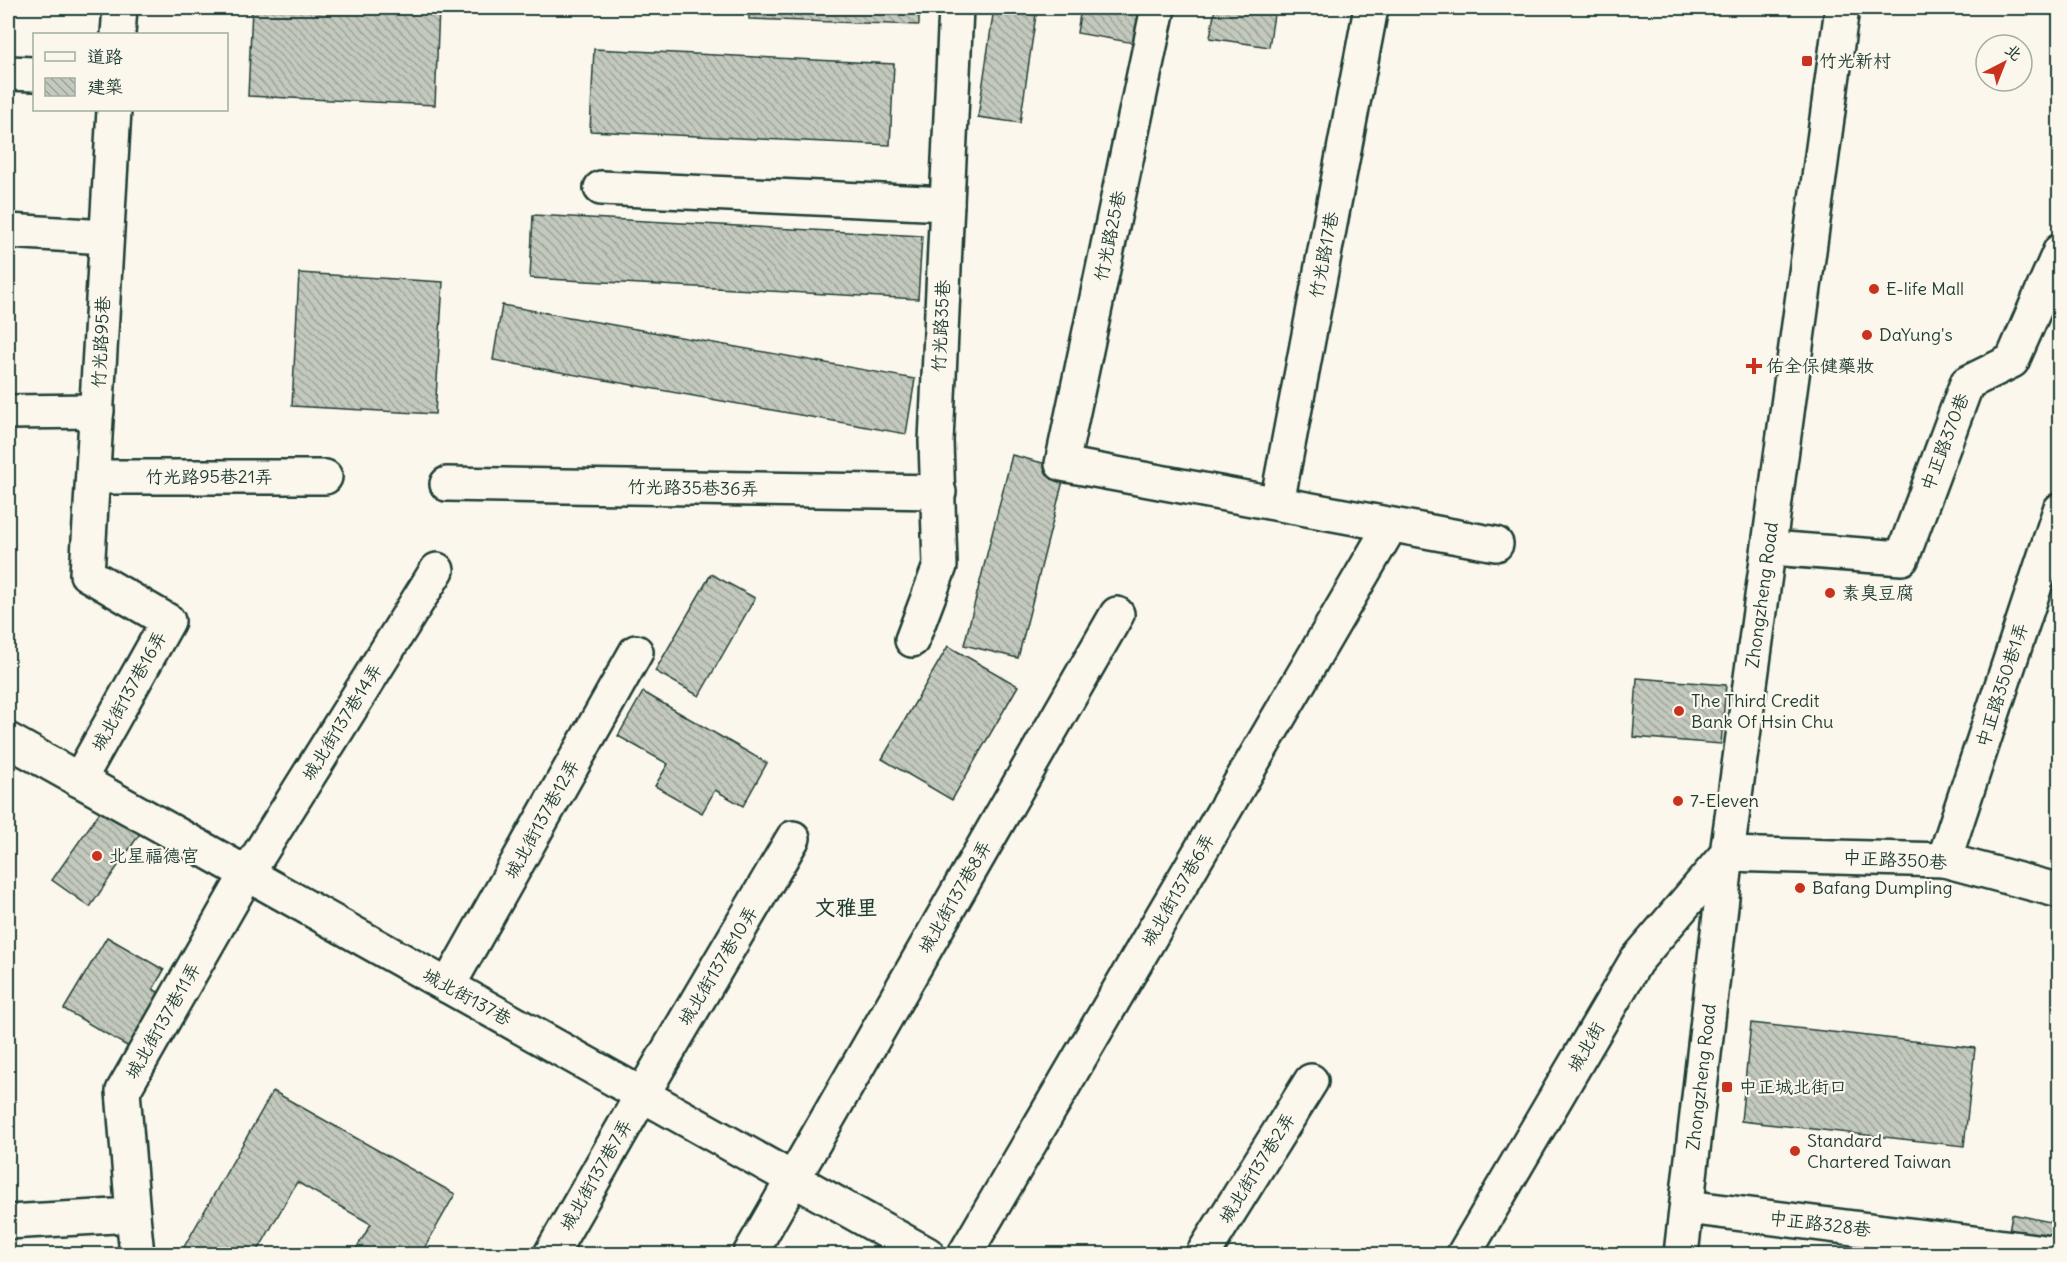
<svg xmlns="http://www.w3.org/2000/svg" width="2067" height="1262" font-family="Delius,'LXGW WenKai TC',sans-serif">
<style>
.building{fill:url(#building-back-hatch);stroke:#1f3d34;stroke-width:1.5}
.lines{fill:none;stroke-linecap:round;stroke-linejoin:round}
.minor-casing{stroke:#1f3d34;stroke-width:38}
.minor{stroke:#fbf7ec;stroke-width:33}
.poi-dot{fill:#c8321e;stroke:#fbf7ec;stroke-width:2}
.labels{text-anchor:middle;stroke-width:4.5;stroke-linejoin:round;paint-order:stroke}
.poi-label{font-size:18px;fill:#1f3d34;stroke:#fbf7ec;text-anchor:start}
.street-label{font-size:18px;fill:#1f3d34;stroke:#fbf7ec}
.quarter-label{font-size:21px;font-weight:bold;fill:#1f3d34;stroke:#fbf7ec}
</style>
<defs>
<pattern id="building-back-hatch" width="6" height="6" patternUnits="userSpaceOnUse" patternTransform="scale(1.5)"><rect width="6" height="6" fill="#c4c9be"/><path d="M-1 5l2 2M0 0l6 6M5-1l2 2" fill="none" stroke="#9fa49b"/></pattern>
</defs>
<rect width="100%" height="100%" fill="#fbf7ec"/>
<filter id="ink" filterUnits="userSpaceOnUse"><feTurbulence type="fractalNoise" baseFrequency=".0167" numOctaves="2"/><feDisplacementMap in="SourceGraphic" scale="12" xChannelSelector="R" yChannelSelector="G"/><feConvolveMatrix kernelMatrix="1 2 1 2 8 2 1 2 1" color-interpolation-filters="sRGB"/></filter>
<g filter="url(#ink)">
<path class="building" d="M252,8H439L435,105L248,96Z
M749,8H919V25L749,19Z
M994,8H1037L1020,123L978,117Z
M1081,8H1141L1134,43L1077,33Z
M1215,8H1275L1269,47L1210,38Z
M594,49L894,64L890,145L590,131Z
M533,215L922,236L918,299L530,278Z
M299,273L443,282L435,414L292,406Z
M502,305L915,379L906,434L493,360Z
M1012,455L1066,469L1018,658L964,645Z
M711,574L755,598L699,696L655,671Z
M948,646L1018,686L952,800L882,759Z
M1637,678L1726,685L1721,744L1633,737Z
M643,692L767,763L743,806L715,790L702,813L655,786L668,764L618,736Z
M104,806L141,832L90,907L52,880Z
M107,937L164,970L153,989L181,1006L149,1059L64,1009Z
M1751,1023L1975,1048L1964,1146L1741,1121Z
M8,1050L13,1098H8Z
M273,1091L455,1194L421,1254H353L371,1224L297,1182L256,1254H180Z
M2012,1214L2060,1224V1254H2005Z"/>
<g class="lines">
<g class="minor-casing">
<g id="minor">
<path d="M1158,8L1062,464L1496,544"/>
<path d="M118,34L120,8"/>
<path d="M8,73L34,74"/>
<path d="M601,188L947,204"/>
<path d="M8,231L106,237"/>
<path d="M8,412L97,411"/>
<path d="M93,477H325"/>
<path d="M447,484L939,492"/>
<path d="M1277,503L1371,8"/>
<path d="M1770,548L1902,558L1967,383L2012,361L2060,251"/>
<path d="M912,640L940,566L936,441L956,8"/>
<path d="M8,740L927,1254"/>
<path d="M79,780L168,621L87,574L114,110"/>
<path d="M1944,860L2060,510"/>
<path d="M448,986L636,652"/>
<path d="M1687,1207L2060,1254"/>
<path d="M133,1215L123,1091L247,874L437,570"/>
<path d="M8,1222L133,1215L137,1254"/>
<path d="M551,1254L642,1095L793,838"/>
<path d="M750,1254L1117,614"/>
<path d="M965,1254L1391,525"/>
<path d="M1203,1254L1311,1081"/>
<path d="M1464,1254L1636,961L1727,854L1944,860L2060,891"/>
<path id="s1" d="M1681,1254L1727,854L1842,8"/>
</g>
</g>
<use href="#minor" class="minor"/>
</g>
</g>
<g class="poi-dot">
<rect x="1801" y="55" width="12" height="12" rx="3"/>
<circle cx="1874" cy="289" r="6"/>
<circle cx="1867" cy="335" r="6"/>
<path d="M1751 357h6v6h6v6h-6v6h-6v-6h-6v-6h6z"/>
<circle cx="1830" cy="593" r="6"/>
<circle cx="1679" cy="711" r="6"/>
<circle cx="1678" cy="801" r="6"/>
<circle cx="97" cy="856" r="6"/>
<circle cx="1800" cy="888" r="6"/>
<rect x="1721" y="1081" width="12" height="12" rx="3"/>
<circle cx="1795" cy="1151" r="6"/>
</g>
<g class="labels">
<g class="poi-label">
<text x="1819" y="67">竹光新村</text>
<text x="1886" y="295">E-life Mall</text>
<text x="1879" y="341">DaYung's</text>
<text x="1766" y="372">佑全保健藥妝</text>
<text x="1842" y="599">素臭豆腐</text>
<text x="1691" y="707">The Third Credit<tspan x="1691" dy="21">Bank Of Hsin Chu</tspan></text>
<text x="1690" y="807">7-Eleven</text>
<text x="109" y="862">北星福德宫</text>
<text x="1812" y="894">Bafang Dumpling</text>
<text x="1739" y="1093">中正城北街口</text>
<text x="1807" y="1147">Standard<tspan x="1807" dy="21">Chartered Taiwan</tspan></text>
</g>
<g class="street-label">
<text transform="translate(1110 236) rotate(-78)" y="6">竹光路25巷</text>
<text transform="translate(1324 255) rotate(-79)" y="6">竹光路17巷</text>
<text transform="translate(941 326) rotate(-87)" y="6">竹光路35巷</text>
<text transform="translate(101 342) rotate(-87)" y="6">竹光路95巷</text>
<text transform="translate(1945 442) rotate(-69)" y="6">中正路370巷</text>
<text x="209" y="483">竹光路95巷21弄</text>
<text transform="translate(693 488) rotate(1)" y="6">竹光路35巷36弄</text>
<text dy="6" stroke="none"><textPath href="#s1" startOffset="664">Zhongzheng Road</textPath></text>
<text transform="translate(2002 685) rotate(-72)" y="6">中正路350巷1弄</text>
<text transform="translate(129 691) rotate(-61)" y="6">城北街137巷16弄</text>
<text transform="translate(342 722) rotate(-58)" y="6">城北街137巷14弄</text>
<text transform="translate(542 819) rotate(-61)" y="6">城北街137巷12弄</text>
<text transform="translate(1895 860) rotate(3)" y="6">中正路350巷</text>
<text transform="translate(1178 890) rotate(-60)" y="6">城北街137巷6弄</text>
<text transform="translate(955 897) rotate(-60)" y="6">城北街137巷8弄</text>
<text transform="translate(718 966) rotate(-59)" y="6">城北街137巷10弄</text>
<text transform="translate(467 997) rotate(29)" y="6">城北街137巷</text>
<text transform="translate(163 1021) rotate(-60)" y="6">城北街137巷11弄</text>
<text transform="translate(1586 1047) rotate(-60)" y="6">城北街</text>
<text dy="6" stroke="none"><textPath href="#s1" startOffset="178">Zhongzheng Road</textPath></text>
<text transform="translate(1257 1168) rotate(-58)" y="6">城北街137巷2弄</text>
<text transform="translate(596 1175) rotate(-60)" y="6">城北街137巷7弄</text>
<text transform="translate(1820 1224) rotate(7)" y="6">中正路328巷</text>
</g>
<g class="quarter-label">
<text x="846" y="915">文雅里</text>
</g>
</g>
<rect width="2067" height="1262" fill="none" stroke="#fbf7ec" stroke-width="30"/>
<rect x="15" y="15" width="2037" height="1232" fill="none" stroke="#1f3d34" stroke-width="2" filter="url(#ink)"/>
<rect x="33" y="33" width="195" height="78" fill="#fbf7ec" stroke="#a3ada2" stroke-width="1.5"/>
<rect x="45" y="52" width="30" height="9" fill="#fbf7ec" stroke="#a3ada2" stroke-width="1.5"/>
<text x="87" y="63" font-size="18" fill="#1f3d34">道路</text>
<rect x="45" y="78" width="30" height="18" fill="url(#building-back-hatch)" stroke="#a3ada2" stroke-width="1.5"/>
<text x="87" y="93" font-size="18" fill="#1f3d34">建築</text>
<g transform="translate(2004 63) rotate(42)"><circle r="28" fill="#fbf7ec" stroke="#a3ada2" stroke-width="1.5"/>
<path d="M0-4.5L10 22L0 15L-10 22Z" fill="#c8321e"/>
<text y="-9" font-size="16" font-weight="bold" text-anchor="middle" fill="#1f3d34">北</text>
</g>
</svg>
